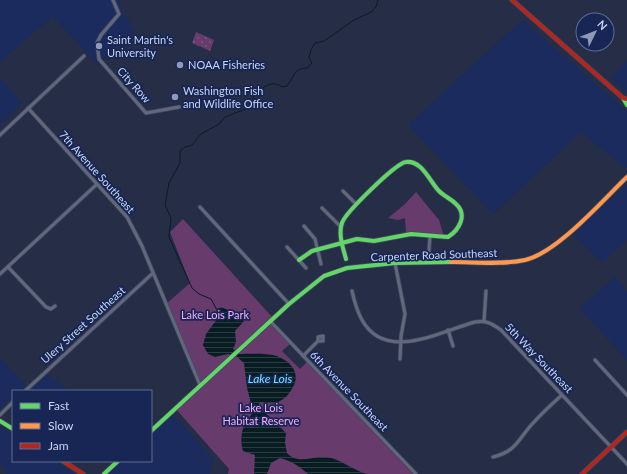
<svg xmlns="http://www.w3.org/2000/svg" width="627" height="474" font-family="Lato,sans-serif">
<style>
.built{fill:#1b2b5d}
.green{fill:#673b6b}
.garden{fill:url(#garden-dots)}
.water{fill:url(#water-rules)}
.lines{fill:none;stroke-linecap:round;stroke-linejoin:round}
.stream{stroke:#081d22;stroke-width:1}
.street-casing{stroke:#42495f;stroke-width:4.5}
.fast-casing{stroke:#42495f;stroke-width:5.5}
.slow-casing{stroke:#42495f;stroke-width:5.5}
.jam-casing{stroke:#42495f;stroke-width:5.5}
.street{stroke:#61687d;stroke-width:3}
.fast{stroke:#63d668;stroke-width:4}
.slow{stroke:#ff974d;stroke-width:4}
.jam{stroke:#b3261e;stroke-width:4}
.poi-dot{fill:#909ab7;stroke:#172655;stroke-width:1.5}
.labels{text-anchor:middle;stroke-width:3.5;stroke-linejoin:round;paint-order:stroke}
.poi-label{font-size:11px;fill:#c9d5f3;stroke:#172655;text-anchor:start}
.street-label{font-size:11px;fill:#c9d5f3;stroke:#172655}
.park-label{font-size:11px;fill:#fcabfa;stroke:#172655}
.water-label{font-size:12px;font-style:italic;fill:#75e4f4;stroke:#172655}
</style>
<defs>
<pattern id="garden-dots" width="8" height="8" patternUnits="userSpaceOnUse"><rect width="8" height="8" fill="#673b6b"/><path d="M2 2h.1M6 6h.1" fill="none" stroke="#7b5681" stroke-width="1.8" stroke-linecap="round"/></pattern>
<pattern id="water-rules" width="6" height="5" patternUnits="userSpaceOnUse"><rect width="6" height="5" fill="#081d22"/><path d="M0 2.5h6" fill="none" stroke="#2b3d43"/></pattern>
</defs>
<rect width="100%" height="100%" fill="#252d47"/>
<path class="built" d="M0,0H119L121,10L135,31L98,65L53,16L0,62Z
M522,20L627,111V168L626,169L581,132L493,214L408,125Z
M627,61V92L610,78Z
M0,78L22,103L0,124Z
M627,184V240L602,263L573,233Z
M615,277L627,291V360L580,309Z
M0,357L26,386L20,391H13V397L0,409Z
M47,375L70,391H30Z
M173,415L214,459L209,474H109L123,461H151V435Z
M0,426L13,435V461H54L75,474H7L0,463Z"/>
<path class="green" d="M416,192L439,220L444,237L406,234L405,218L398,220L388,218L405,204Z
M183,219L273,318L270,323L290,344L282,351L300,369L307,362L413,474H228L229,469L175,408L201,385L166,304L190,283L170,232Z"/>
<path class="garden" d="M196,32L214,40L210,51L192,43Z"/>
<path class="water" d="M221,307L235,313L244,321L235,331L236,342L233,349L239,354C250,354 266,353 277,356C294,363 302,376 290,392C287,397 281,401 275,403C271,404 265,402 260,402L258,406L286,433L285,443L287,453C298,465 311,456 325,457C340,458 352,470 367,474H308C299,466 292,461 280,458L271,463L267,474H254L255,455L243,451C240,441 241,428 248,419C250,416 252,415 253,411L247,388L244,363L236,356L228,354L215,357L208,354L203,345L206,334L217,319V309Z"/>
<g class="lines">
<path class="stream" d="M217,310L211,299L199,294L192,288L169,237L171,218L165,205L169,183L180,163V151L185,147L192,145L201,134L219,124L225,117L251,107L254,95C263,88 272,79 282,87L287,86C294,77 294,68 307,68L312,63L309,58L311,50L315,43L324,41L354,20L371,12L376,7L378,0"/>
<g class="street-casing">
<path id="street" d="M113,0L119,14L101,35L97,43L99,59L146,113L179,107
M28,108L127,217L142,246L200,385
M0,135L84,56
M343,191L356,204
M200,207L289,304
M322,208L341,227
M304,226L315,239L321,264
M287,247L306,268
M428,262L430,237
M395,263L405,314L401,336L400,359
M8,267L46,307L51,309L55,306
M0,274L96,185
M352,291C354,300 357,311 362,320C386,363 441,331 475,322C487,320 492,324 501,330L627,464
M270,321L416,474
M484,321L486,291
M448,330L453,346
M303,356L318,341V337L323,336V341H318
M595,360L627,395
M25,391L153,273
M0,415L13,402
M493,457C518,451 518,438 535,421C543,412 553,403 562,395"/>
</g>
<g class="fast-casing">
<path id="fast" d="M623,98L627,105
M299,260L312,251L357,239L374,241L411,234L448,237C459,230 468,215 456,204C451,199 444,196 439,191C430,182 422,160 406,162C396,163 345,213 342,223C338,234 343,248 346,259
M0,421L13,429
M151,431L289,304L324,276L347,268L395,263L451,262
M104,474L118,461"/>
</g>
<g class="slow-casing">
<path id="slow" d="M451,262C475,262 502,265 525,260C557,253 603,200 627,177"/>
</g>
<g class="jam-casing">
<path id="jam" d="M512,0L623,98L627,99
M63,461L83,474
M582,474L627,432"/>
</g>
<use href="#street" class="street"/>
<use href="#fast" class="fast"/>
<use href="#slow" class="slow"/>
<use href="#jam" class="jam"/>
</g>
<g class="poi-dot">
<circle cx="99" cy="46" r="4"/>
<circle cx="180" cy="65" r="4"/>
<circle cx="175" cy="97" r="4"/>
</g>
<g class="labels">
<g class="poi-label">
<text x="107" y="44">Saint Martin's<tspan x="107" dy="13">University</tspan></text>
<text x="188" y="69">NOAA Fisheries</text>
<text x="183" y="95">Washington Fish<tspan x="183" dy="13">and Wildlife Office</tspan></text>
</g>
<g class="street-label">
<text transform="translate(134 85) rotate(48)" y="4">City Row</text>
<text transform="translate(97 172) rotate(48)" y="4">7th Avenue Southeast</text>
<text transform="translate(434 255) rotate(-2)" y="4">Carpenter Road Southeast</text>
<text transform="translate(83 325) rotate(-42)" y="4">Ulery Street Southeast</text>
<text transform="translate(539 358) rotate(46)" y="4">5th Way Southeast</text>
<text transform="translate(349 391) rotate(46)" y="4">6th Avenue Southeast</text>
</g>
<g class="park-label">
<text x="215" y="319">Lake Lois Park</text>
<text x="261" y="412">Lake Lois<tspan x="261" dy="13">Habitat Reserve</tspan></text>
</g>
<g class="water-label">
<text x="270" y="383">Lake Lois</text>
</g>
</g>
<rect x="12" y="390" width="140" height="72" fill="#172655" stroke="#5e6c94"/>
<rect x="20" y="403" width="20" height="6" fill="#63d668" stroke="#5e6c94"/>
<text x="48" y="410" font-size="12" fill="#c9d5f3">Fast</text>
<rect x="20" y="423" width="20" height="6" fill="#ff974d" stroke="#5e6c94"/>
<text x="48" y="430" font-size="12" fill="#c9d5f3">Slow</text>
<rect x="20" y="443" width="20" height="6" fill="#b3261e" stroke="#5e6c94"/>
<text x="48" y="450" font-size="12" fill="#c9d5f3">Jam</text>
<g transform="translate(595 32) rotate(47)"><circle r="19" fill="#172655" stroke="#5e6c94"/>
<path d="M0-3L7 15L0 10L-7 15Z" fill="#909ab7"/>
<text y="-6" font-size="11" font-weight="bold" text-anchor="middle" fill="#c9d5f3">N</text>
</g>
</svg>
